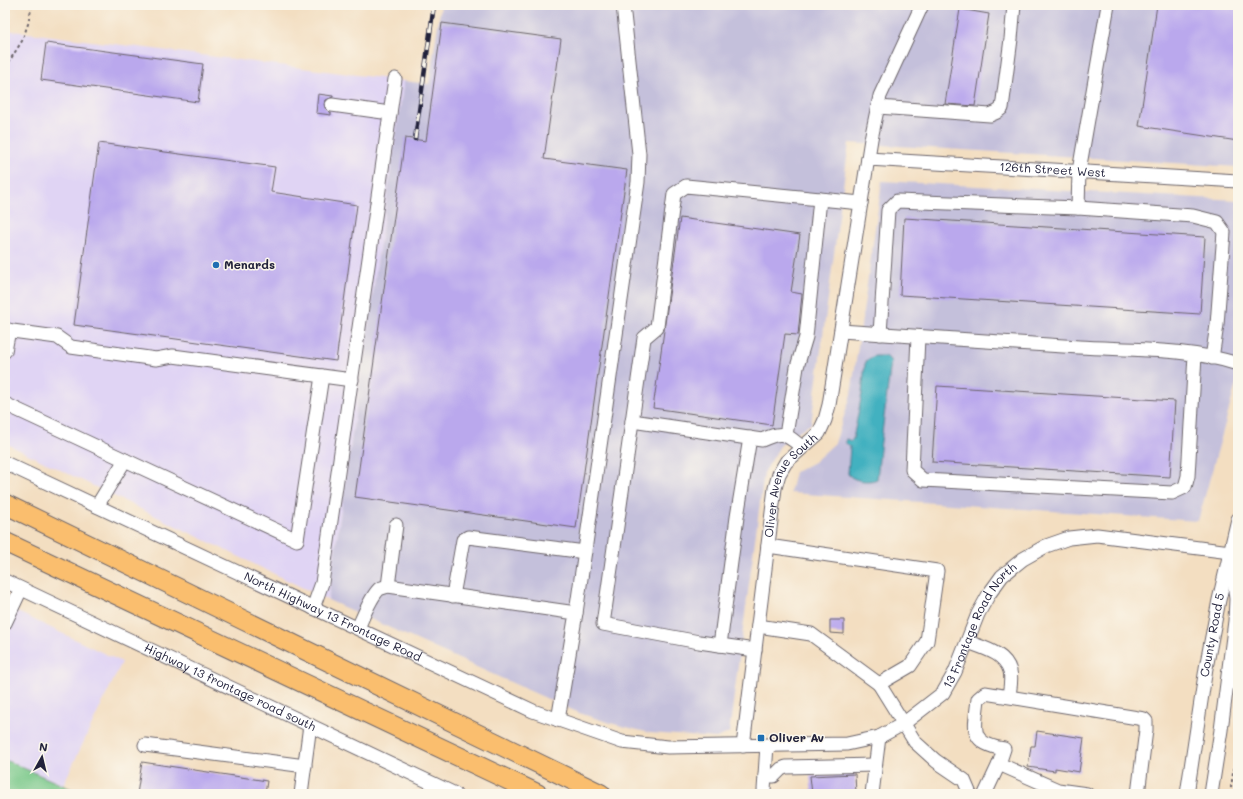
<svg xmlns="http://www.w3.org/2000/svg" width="1243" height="799" font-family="Mali,sans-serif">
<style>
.built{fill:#e0d4f4}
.industrial{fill:#c4c0db}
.green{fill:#77c788;stroke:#4c7462}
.water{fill:#43b1c0;stroke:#326a7e}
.building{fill:#baa8ed}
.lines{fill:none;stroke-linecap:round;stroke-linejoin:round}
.minor-casing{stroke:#6b646a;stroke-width:15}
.highway-casing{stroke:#6b646a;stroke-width:21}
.path{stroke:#6b646a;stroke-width:2;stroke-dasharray:3 3;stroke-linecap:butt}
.minor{stroke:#fff;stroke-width:13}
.highway{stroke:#fabe6e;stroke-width:19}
.rail-casing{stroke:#22223b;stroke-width:4.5}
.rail{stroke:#fbf7ec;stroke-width:3;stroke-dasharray:9;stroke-linecap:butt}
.poi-dot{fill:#1f6fb2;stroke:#fbf7ec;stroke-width:1.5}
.labels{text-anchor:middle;stroke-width:3;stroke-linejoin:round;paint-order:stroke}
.street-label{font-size:12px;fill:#22223b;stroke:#fbf7ec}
.poi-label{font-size:12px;font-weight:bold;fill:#22223b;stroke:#fbf7ec;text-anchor:start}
</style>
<rect width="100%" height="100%" fill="#fbf7ec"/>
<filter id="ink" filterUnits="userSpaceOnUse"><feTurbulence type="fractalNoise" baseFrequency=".025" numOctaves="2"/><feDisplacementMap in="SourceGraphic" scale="8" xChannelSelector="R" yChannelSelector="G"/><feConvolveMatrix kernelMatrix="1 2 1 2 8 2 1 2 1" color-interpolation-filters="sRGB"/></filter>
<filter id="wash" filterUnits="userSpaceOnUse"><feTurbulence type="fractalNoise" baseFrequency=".012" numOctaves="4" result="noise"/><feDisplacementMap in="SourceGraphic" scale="16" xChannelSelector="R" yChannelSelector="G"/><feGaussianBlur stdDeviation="0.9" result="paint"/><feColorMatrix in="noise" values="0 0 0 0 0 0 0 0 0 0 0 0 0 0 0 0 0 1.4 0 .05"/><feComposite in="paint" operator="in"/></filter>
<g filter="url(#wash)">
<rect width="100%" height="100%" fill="#f3dec1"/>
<path class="built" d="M5,30L404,81L328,600L5,443Z
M5,606L122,662L63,785L5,760Z"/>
<path class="industrial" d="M441,5H1238V167L849,143L811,424L797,432L780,446L764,473L729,733L716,738L650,733L614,724L579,713L328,600L404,81L429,84Z
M882,181L1238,200V377L1198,521L790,493L795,472L814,462L835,443L851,395Z"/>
<path class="green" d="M5,760L83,794H5Z"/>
<path class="water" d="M874,356H886L891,361L880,449L877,479C869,483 853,481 848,474L850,447L845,442L846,439L851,441L853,439L862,394L865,364L867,360Z"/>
<g id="blocks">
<path class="building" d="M1157,5H1238V141L1139,126Z
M960,9L989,14L975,106L945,104Z
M442,23L561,39L544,159L627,170L576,528L355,497L405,138L426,141Z
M46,43L203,64L198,102L41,80Z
M318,94L333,96V97L326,100L324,104L325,108L331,113V115L316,113Z
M99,143L275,167L271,192L357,205L336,361L74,325Z
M680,218L800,235L791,292L802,294L798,335L785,334L772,425L653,408Z
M904,218L1205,237L1200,314L900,295Z
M937,386L1175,401L1170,477L932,462Z
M830,620H844V634L830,633Z
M1037,731L1084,738L1079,772L1055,768V771L1028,767L1031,746H1035Z
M142,762L267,781L265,794H137Z
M855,774L856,794H812L810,776Z"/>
</g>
</g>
<g filter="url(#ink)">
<use href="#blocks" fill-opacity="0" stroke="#6b646a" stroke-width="1"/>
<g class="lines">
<g class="minor-casing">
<g id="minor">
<path d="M332,105L390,113"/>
<path d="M878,107L990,115L997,112L1002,108L1011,39L1014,5"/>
<path id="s1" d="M868,159L1238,181"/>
<path d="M1078,208L1193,216L1217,222L1224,232L1217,325L1212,358"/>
<path d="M5,330L57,337L71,347L156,359L173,356L352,380"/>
<path d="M841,331C920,337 1000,342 1079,347C1131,350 1188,348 1238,364"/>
<path d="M880,334L888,210L897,201L1078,208L1079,171L1108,5"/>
<path d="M918,337L912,470L923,480L1172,493L1185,487L1188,476L1195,355"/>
<path d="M5,351L9,330"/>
<path d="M5,404L125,460L97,506"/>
<path d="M632,421L762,440C783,430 785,434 802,447"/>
<path d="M786,435L797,367L806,337L820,199"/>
<path d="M125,460L297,540L322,376"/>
<path id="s2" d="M5,463L533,711L622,742L668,747L847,744L879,737L903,724L943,693L955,672L978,614L989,594L1002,576L1023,559L1046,546L1069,538L1097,535L1238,553"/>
<path d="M768,546L937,571L927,641L910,666L879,684L915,742L936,761L964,780L970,794"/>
<path id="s3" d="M5,581L455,794"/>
<path d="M388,586L396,525"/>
<path d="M453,596L463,540L468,537L585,552"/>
<path d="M313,608L322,583L395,79"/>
<path d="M576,613L638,182L639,154L623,5"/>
<path d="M5,623L21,589"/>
<path d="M758,626L811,634L879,684"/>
<path d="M358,628C363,617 370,598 379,589C381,588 385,587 388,586L576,613L558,720"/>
<path d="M968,642C984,648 1005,653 1010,671C1012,679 1010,688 1009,696"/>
<path d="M720,645L737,517L750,438"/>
<path d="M755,650L699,642L603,624L644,338L657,327L674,194L686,186L861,203"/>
<path d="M145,745L305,766"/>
<path id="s4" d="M743,746L775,488L779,474L786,462L819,433L825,420L829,405L871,139L880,96L922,5"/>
<path d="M999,764L1058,790L1087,794"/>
<path d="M765,776H774L781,769L786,767L875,765"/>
<path d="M301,794L310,725"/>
<path d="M765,794L764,790L767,745"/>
<path d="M872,794L879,737"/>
<path d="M985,794L999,764L1004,749C968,743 975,729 978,699L985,693L1144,719L1146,721V730L1138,794"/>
<path id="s5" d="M1187,794L1206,668L1219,600L1238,519"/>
<path d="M1211,794L1221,730L1235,621L1236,599L1232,562"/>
</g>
</g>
<g class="highway-casing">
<path id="highway" d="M5,504L601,794
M5,542L538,794"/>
</g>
<path class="path" d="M5,68L22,41L28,24L32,5
M1230,794L1238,739"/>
<use href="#minor" class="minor"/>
<use href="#highway" class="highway"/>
<g class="rail-casing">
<path id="rail" d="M415,139L434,5"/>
</g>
<use href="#rail" class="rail"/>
</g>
</g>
<g class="poi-dot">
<circle cx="216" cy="265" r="4"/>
<rect x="757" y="734" width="8" height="8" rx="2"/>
</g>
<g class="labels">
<g class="street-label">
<text dy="4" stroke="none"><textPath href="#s1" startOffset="185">126th Street West</textPath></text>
<text dy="4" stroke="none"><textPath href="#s4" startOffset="269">Oliver Avenue South</textPath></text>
<text dy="4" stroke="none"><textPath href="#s2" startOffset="362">North Highway 13 Frontage Road</textPath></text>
<text dy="4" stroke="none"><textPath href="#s2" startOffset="1091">13 Frontage Road North</textPath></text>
<text dy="4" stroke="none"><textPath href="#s5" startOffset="161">County Road 5</textPath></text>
<text dy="4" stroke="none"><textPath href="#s3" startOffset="249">Highway 13 frontage road south</textPath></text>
</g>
<g class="poi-label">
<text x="224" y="269">Menards</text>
<text x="769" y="742">Oliver Av</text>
</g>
</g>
<rect width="1243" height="799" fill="none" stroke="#fbf7ec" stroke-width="20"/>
<g transform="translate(42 757) rotate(8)" stroke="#fbf7ec" stroke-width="3" paint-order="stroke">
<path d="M0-3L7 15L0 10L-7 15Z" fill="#22223b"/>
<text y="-6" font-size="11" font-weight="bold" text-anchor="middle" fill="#22223b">N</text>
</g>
</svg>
